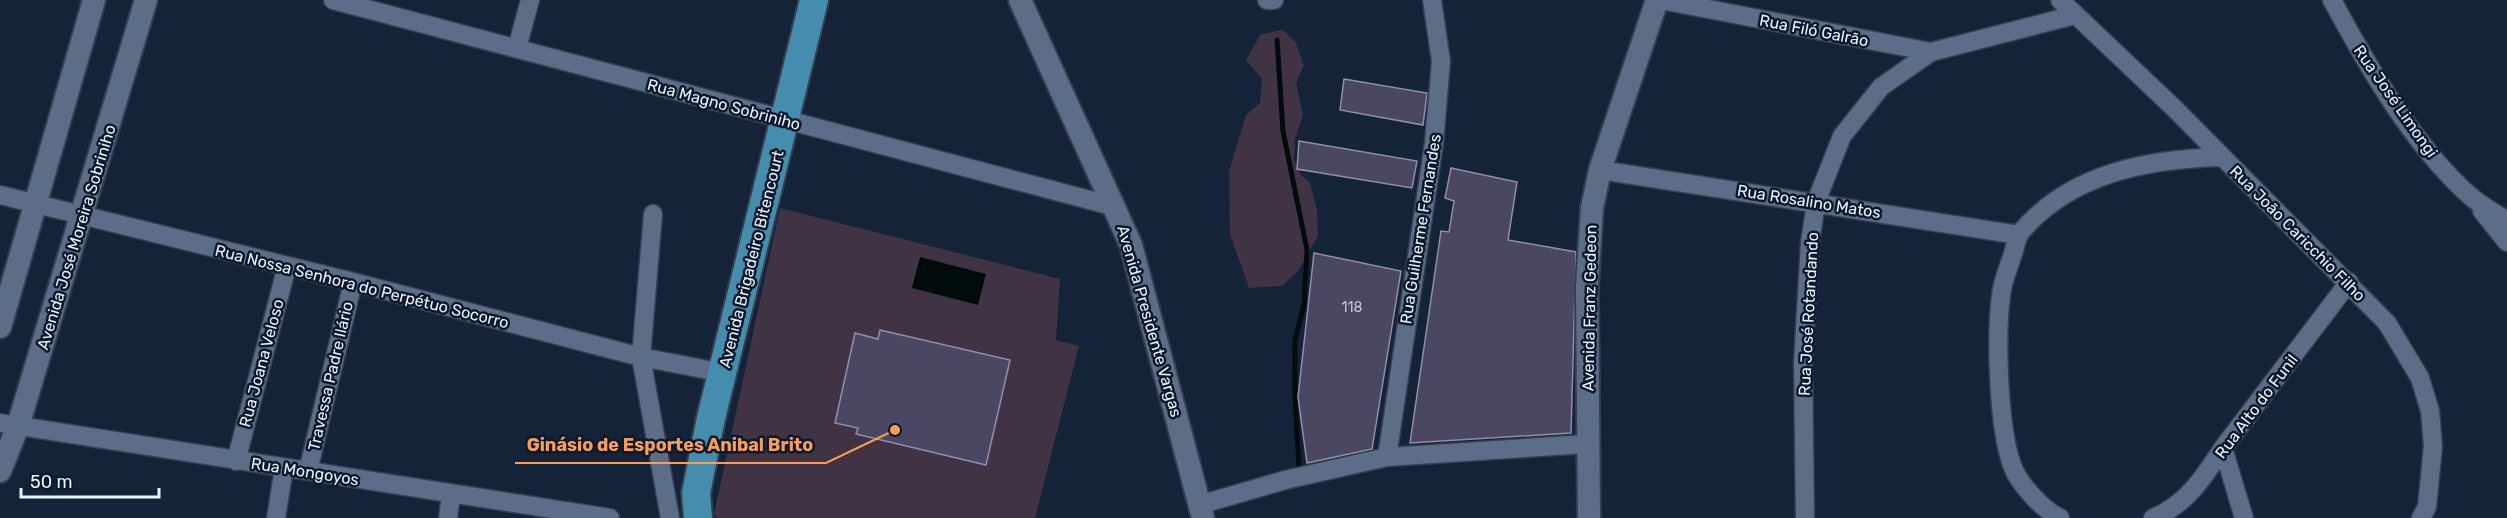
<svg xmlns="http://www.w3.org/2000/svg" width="2507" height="518" font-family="Rubik,sans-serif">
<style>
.green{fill:#403343}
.water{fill:#000c0c}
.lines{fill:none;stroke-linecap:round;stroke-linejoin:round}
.stream{stroke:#000c0c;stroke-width:5}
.building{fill:#4a4762;stroke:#918ead;stroke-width:1.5}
.minor-casing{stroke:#353e4f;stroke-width:21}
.tertiary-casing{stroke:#353e4f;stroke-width:26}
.primary-casing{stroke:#353e4f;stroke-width:32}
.minor{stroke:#5c6e87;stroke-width:18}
.tertiary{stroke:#5c6e87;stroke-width:22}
.primary{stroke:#458dad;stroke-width:28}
.labels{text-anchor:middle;stroke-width:5;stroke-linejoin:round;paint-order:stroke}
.number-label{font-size:14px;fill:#c1c6d6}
.street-label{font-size:16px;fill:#e9f1fd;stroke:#0b192d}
.leader{fill:none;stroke:#fc9d53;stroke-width:2}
.callout-dot{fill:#fc9d53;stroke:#0b192d;stroke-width:2}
.callout-label{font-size:18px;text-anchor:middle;font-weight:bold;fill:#fc9d53;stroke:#0b192d;stroke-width:5;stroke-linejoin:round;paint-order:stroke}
</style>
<rect width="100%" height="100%" fill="#142338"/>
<path class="green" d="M1283,30L1296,43L1304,65L1296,83L1303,115L1295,139L1294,160L1301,175L1310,183L1317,210L1318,236L1298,271L1282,286L1249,288L1230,234L1229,171L1246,115L1260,103L1262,79L1246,60L1261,34Z
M780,208L1060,279L1056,340L1079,346L1035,518H718L714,514Z"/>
<path class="water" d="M920,257L986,274L978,305L912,288Z"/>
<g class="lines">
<path class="stream" d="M1277,40L1283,131L1307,250L1304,305L1295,340V398L1299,466"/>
</g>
<path class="building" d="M1344,79L1427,93L1423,125L1340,110Z
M1299,141L1417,161L1412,188L1297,169Z
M1451,168L1517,182L1508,240L1576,252L1571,433L1410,443L1441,231L1449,232L1454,201L1445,198Z
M1314,253L1401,271L1372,449L1307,463L1298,397Z
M880,330L1010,360L986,465L856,434L858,428L835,423L855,333L878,339Z"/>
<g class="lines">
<g class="minor-casing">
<path id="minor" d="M333,0L1116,207
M1267,0H1274
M1661,0L1931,52
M2060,0L2174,108L2387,323L2420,378L2430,411L2433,446L2427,507L2421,518
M2332,0C2367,65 2413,145 2469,195C2480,205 2495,213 2507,221
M517,48L530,0
M1600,170L2019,235
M0,195L353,282L641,357L724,373
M2482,211L2507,242
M653,214L641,357L670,518
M0,423L610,518
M2223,448L2244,518
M1387,457L1434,143L1441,61L1432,0
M236,461L287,266
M308,471L353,282
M1199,505L1285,480L1387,457L1587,444
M276,518L284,468
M448,518L451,495
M1805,518L1803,363L1810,243L1816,202L1842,136L1881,87L1931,52L2075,15
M2060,518C2043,510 2018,483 2012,465C1998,426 1995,331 2002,289C2004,278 2009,266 2013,254C2015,248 2016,239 2020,233C2070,173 2148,159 2221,157
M2153,518C2186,505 2204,477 2223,448L2349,282"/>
</g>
<g class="tertiary-casing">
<path id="tertiary" d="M1020,0L1131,245L1203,518
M0,327L94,0
M0,471L18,426L146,0
M1589,518L1587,286L1592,208L1600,170L1657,0"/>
</g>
<g class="primary-casing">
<path id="primary" d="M698,518L696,493L711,418L814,0"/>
</g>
<use href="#minor" class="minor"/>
<use href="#tertiary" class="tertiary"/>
<use href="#primary" class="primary"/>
</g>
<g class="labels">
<g class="number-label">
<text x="1352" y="312">118</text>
</g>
<g class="street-label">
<text transform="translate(1814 30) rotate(11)" y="6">Rua Filó Galrão</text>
<text transform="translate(2396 101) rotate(55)" y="6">Rua José Limongi</text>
<text transform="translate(724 104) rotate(15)" y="6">Rua Magno Sobriniho</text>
<text transform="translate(1809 201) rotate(9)" y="6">Rua Rosalino Matos</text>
<text transform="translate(1420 229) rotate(-81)" y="6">Rua Guilherme Fernandes</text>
<text transform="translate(2298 233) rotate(45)" y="6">Rua João Caricchio Filho</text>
<text transform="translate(76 237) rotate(-73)" y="6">Avenida José Moreira Sobriniho</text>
<text transform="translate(751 259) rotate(-76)" y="6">Avenida Brigadeiro Bitencourt</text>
<text transform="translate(362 286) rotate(14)" y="6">Rua Nossa Senhora do Perpétuo Socorro</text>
<text transform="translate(1589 308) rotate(-89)" y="6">Avenida Franz Gedeon</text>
<text transform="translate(1808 314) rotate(-87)" y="6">Rua José Rotandando</text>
<text transform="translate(1150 321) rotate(74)" y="6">Avenida Presidente Vargas</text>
<text transform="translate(261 363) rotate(-75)" y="6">Rua Joana Veloso</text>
<text transform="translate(330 376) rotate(-77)" y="6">Travessa Padre Ilário</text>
<text transform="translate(2256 406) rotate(-53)" y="6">Rua Alto do Funil</text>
<text transform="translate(305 471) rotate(9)" y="6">Rua Mongoyos</text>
</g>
</g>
<path class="leader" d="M895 430L826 463H515"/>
<circle class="callout-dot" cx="895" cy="430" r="6"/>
<g class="callout-label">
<text x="670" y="451">Ginásio de Esportes Anibal Brito</text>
</g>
<path d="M21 488v9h138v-9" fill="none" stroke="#e9f1fd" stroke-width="3"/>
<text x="30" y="488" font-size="18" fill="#e9f1fd" stroke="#0b192d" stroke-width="4.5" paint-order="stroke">50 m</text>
</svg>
